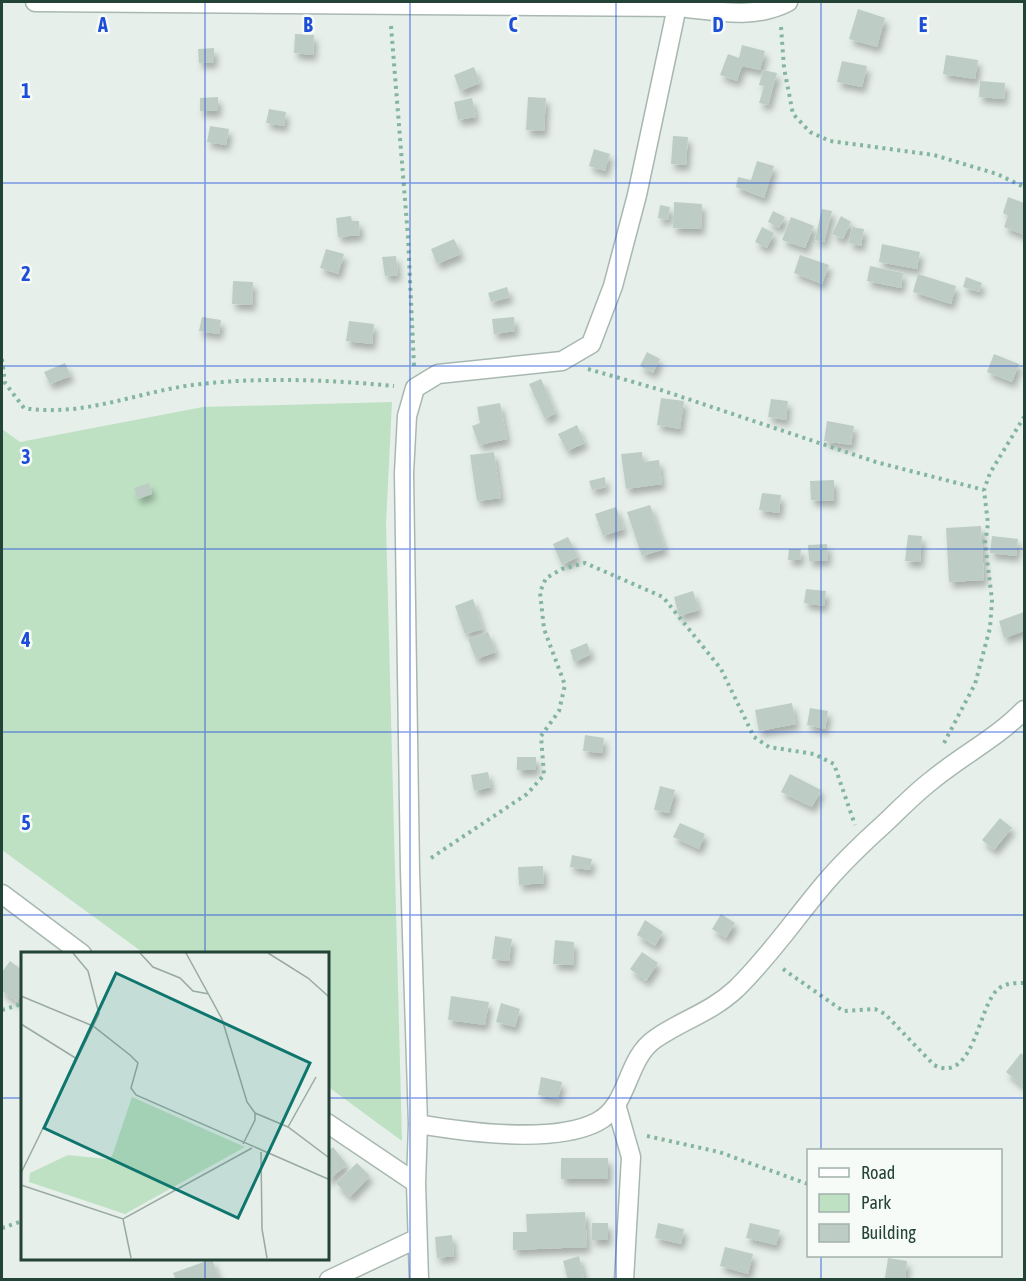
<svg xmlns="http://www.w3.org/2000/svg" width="1026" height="1281" font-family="'Asap Condensed',sans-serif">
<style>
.green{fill:#bee1c3}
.building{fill:#bdcdc5;filter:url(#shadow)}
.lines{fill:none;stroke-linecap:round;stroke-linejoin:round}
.minor-casing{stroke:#a8b8b1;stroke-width:21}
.path{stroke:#84b5a0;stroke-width:4;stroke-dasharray:3 4.5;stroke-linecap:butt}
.minor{stroke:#fff;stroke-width:18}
.grid{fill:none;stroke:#1d4ed8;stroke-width:1.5;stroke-opacity:0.55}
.inset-road{fill:none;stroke:#98aaa2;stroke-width:1.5}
.view{fill:#0f766e;fill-opacity:0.15;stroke:#0f766e;stroke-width:3}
.inset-edge{fill:none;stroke:#234337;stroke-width:3}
.grid-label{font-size:20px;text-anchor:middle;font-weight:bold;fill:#1d4ed8;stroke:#f7fbf8;stroke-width:5;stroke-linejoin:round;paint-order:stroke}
</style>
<defs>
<filter id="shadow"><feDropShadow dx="3.5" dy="6" stdDeviation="3" flood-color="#0004"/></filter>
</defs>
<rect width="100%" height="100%" fill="#e6efea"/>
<path class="green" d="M392,402L386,524L402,1141L327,1086V954H145L2,850V429L20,442L203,407Z"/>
<path class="building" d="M858,9L885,18L877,47L849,39Z
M295,34L314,35L313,55L294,53Z
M742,45L765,51L760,70L742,66L737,81L720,75L728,54L739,58Z
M214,48V62L199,63L198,49Z
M946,55L978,60L975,79L943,74Z
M842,61L867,66L862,87L837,82Z
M474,67L480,83L460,91L454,75Z
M763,70L777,73L768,105L759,103L764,86L759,85Z
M980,81L1005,83L1004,99L979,97Z
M218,97V111H200V98Z
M528,97L546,98L544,131L526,130Z
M472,98L476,117L458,120L454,102Z
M269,109L286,112L284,126L266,123Z
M210,126L229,129L226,145L207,142Z
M673,136L688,137L686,165L671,164Z
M594,149L610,154L605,171L589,166Z
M757,161L774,166L764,198L736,187L738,177L751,180Z
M1008,197L1024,203V235L1004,227L1008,216L1003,213Z
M674,202L702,204L701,229L673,228Z
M660,205L670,207L668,220L658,218Z
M822,209L832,211L824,242L815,240Z
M773,211L785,217L779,228L768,222Z
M351,216L352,221H359L360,235L338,237L336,218Z
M841,216L851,222L843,239L832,234Z
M791,217L814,226L805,248L782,240Z
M762,227L774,233L767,248L755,242Z
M852,227L864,229L861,246L849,243Z
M454,239L461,254L437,264L431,249Z
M882,244L920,252L917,269L879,262Z
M326,249L344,254L338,274L320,268Z
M800,255L829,265L822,284L794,273Z
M396,256L398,275L385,276L382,257Z
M870,266L903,273L901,288L867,281Z
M918,274L956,286L951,304L913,292Z
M966,277L982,283L979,292L963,287Z
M233,281L253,282L252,305L232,304Z
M507,287L510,297L491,302L488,293Z
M202,317L221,320L219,334L199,331Z
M514,317L515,331L494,334L492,319Z
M349,321L374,324L372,344L346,341Z
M647,352L660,359L653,373L640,366Z
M994,354L1019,364L1012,382L987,372Z
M65,363L71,376L50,384L44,372Z
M541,379L556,413L545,419L529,384Z
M661,398L684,401L680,429L657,425Z
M771,399L788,401L786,420L768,417Z
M500,403L507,439L479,445L472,426L480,423L477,407Z
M827,421L854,426L851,445L824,441Z
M577,425L585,443L567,451L558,434Z
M494,452L501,498L477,501L470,455Z
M642,452L643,462L659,460L662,484L626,489L621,454Z
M605,477L606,487L592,490L589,481Z
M834,480V501L811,500L810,481Z
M149,483L152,494L138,499L134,488Z
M762,493L781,495L779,513L759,510Z
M650,505L665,549L642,556L627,512Z
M616,507L624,529L603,536L595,514Z
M981,526L984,580L949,582L946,528Z
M908,535L922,536L920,562L905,561Z
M992,536L1018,539L1016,556L990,553Z
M568,537L578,557L562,565L553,544Z
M827,544L828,560L809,561L808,545Z
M789,549H801L800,560H788Z
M806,589L826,591L824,606L804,603Z
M693,591L699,610L679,616L674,597Z
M473,599L483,629L465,634L455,606Z
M1024,612V631L1004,638L999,621Z
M488,632L496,652L476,659L468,639Z
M587,643L591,654L574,662L570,650Z
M792,703L796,724L759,731L755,710Z
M810,708L828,711L825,729L807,725Z
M585,735L604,738L602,753L583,751Z
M517,757H536V770H517Z
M488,772L491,787L474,791L471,775Z
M790,774L821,790L812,807L781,792Z
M660,786L675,790L669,813L654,810Z
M1000,818L1012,828L994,850L982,840Z
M680,823L705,834L699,849L673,837Z
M572,855L592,859L590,870L570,867Z
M543,866L544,883L519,885L518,867Z
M721,914L735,923L726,938L712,929Z
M645,920L663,932L655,946L637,935Z
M495,936L512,939L509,961L492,959Z
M555,940L574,942L573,965L553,964Z
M642,952L658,963L646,981L630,969Z
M10,961L22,970V993L17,1002L2,991V972Z
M451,996L489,1002L485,1025L448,1020Z
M501,1003L520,1009L515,1027L496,1022Z
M1021,1053L1024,1056V1087L1006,1072Z
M541,1077L562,1082L558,1099L538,1095Z
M333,1147L347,1165L327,1181V1152Z
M561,1158H608V1179H561Z
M357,1163L370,1176L350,1197L336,1183Z
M585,1212L587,1247L513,1250V1232H527L526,1214Z
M592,1223H608V1240H592Z
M658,1223L684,1229L681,1244L655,1238Z
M750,1223L780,1230L776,1245L746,1238Z
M452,1235L454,1256L437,1258L435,1237Z
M725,1247L753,1254L748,1274L720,1266Z
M579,1256L584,1277L568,1280L563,1261Z
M888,1258L907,1261L905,1280L885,1278Z
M212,1259L219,1278L176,1280L173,1273Z"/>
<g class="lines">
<g class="minor-casing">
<path id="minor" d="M35,2L678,7C716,11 753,20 788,2
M2,894L82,954
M617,1108L631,1157L624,1280
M327,1123L416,1183
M418,1124C465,1132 554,1144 597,1122C630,1105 625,1060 655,1039C682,1020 710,1013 736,989C770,956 796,917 826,882C844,861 864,842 884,824C899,810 914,794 931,781C961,756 997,738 1024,710
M329,1280L416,1239
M419,1280L416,1183L418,1124L410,871L404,473L407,416L415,388L438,374L562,361L591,344L613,286L637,195L678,2"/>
</g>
<path class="path" d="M391,26L408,237L414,366
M781,27L784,68L793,114L810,132L830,141L934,155L997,174L1024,187
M2,359L5,383L24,408C85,418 141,390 201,384C263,377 331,380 394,386
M588,369L661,390L876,462L984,490
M944,743L975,684L990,628L992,600L985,543L988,524L984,490L990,473L1024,417
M431,858L527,794L544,775L541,736L559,711L565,685L544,629L540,592L546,578L562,569L585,563L663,597L721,669L754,737L769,747L814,754L834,764L855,825
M783,969L843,1011L875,1009L885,1014L934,1065C974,1085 978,1006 998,989C1005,983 1015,983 1024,983
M2,1010L22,1004
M647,1136L719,1152L808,1184
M2,1228L22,1221"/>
<use href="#minor" class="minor"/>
</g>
<path class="grid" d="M205,2V954M410,2V1280M616,2V1280M821,2V1150M2,183H1024M2,366H1024M2,549H1024M2,732H1024M2,915H1024M2,1098H22M327,1098H1024M821,1256V1280M205,1258V1280"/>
<g transform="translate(21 952)">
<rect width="308" height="308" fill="#e6efea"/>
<path d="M111,145L224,195L104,262L8,230L9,221L47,203L85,207L91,204Z" fill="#bee1c3"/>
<path class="inset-road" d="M119,1L132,15L159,26L172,39L188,42M165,1L201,67L226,150L234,161V168L222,192M247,1L287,26L307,44M0,44L72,74L109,103L117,111L110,136L115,143L307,227M0,72L56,107M234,161L267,175L307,205M267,175L295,125M240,200L241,277L246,306M0,221L78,62L67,19L52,1M0,233L102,267L231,196M102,267L110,306"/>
<path class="view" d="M95,21L289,111L217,266L23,176Z"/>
<rect width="308" height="308" class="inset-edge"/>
</g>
<g class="grid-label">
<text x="103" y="32">A</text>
<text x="308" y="32">B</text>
<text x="513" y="32">C</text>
<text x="718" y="32">D</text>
<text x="923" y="32">E</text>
<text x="26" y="98">1</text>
<text x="26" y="281">2</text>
<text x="26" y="464">3</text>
<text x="26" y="647">4</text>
<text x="26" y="830">5</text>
</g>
<rect width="1026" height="1281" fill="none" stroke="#234337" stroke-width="6"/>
<rect x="807" y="1149" width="195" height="108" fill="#f7fbf8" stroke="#a2b1ab" stroke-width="1.5"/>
<rect x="819" y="1168" width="30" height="9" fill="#ffffff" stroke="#a2b1ab" stroke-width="1.5"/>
<text x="861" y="1179" font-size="18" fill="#234337">Road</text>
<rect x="819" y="1194" width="30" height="18" fill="#bee1c3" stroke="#a2b1ab" stroke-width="1.5"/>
<text x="861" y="1209" font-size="18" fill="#234337">Park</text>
<rect x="819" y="1224" width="30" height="18" fill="#bdcdc5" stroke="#a2b1ab" stroke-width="1.5"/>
<text x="861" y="1239" font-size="18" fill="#234337">Building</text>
</svg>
